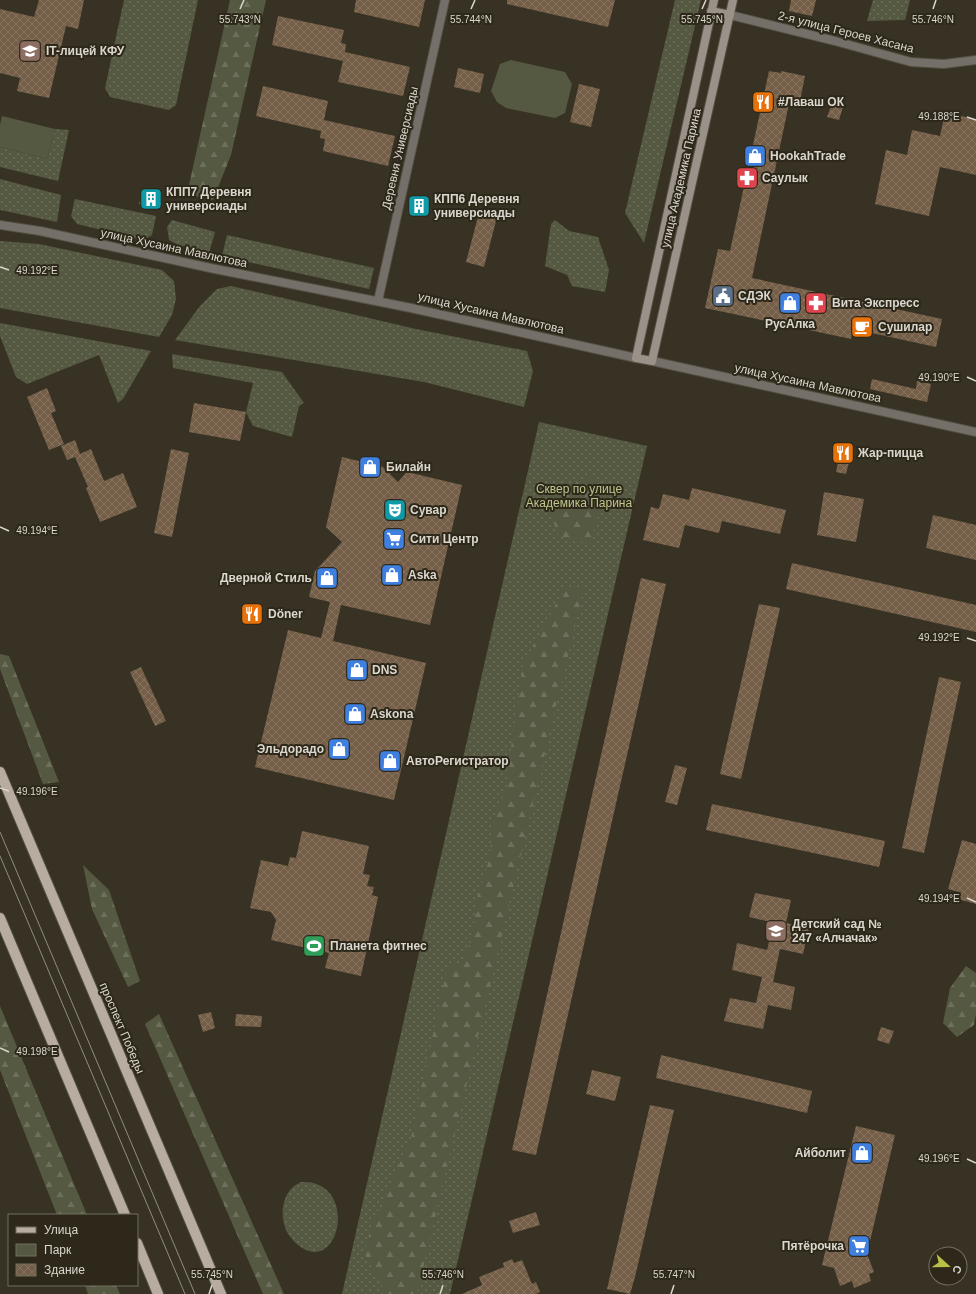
<svg xmlns="http://www.w3.org/2000/svg" width="976" height="1294" font-family="Arial,sans-serif">
<style>
.green{fill:url(#green-dots)}
.forest{fill:url(#forest-firs)}
.pitch{fill:#555942}
.building{fill:url(#building-cross-hatch)}
.lines{fill:none;stroke-linecap:round;stroke-linejoin:round}
.minor-casing{stroke:#555042;stroke-width:10}
.tertiary-casing{stroke:#555042;stroke-width:10}
.secondary-casing{stroke:#555042;stroke-width:10}
.primary-casing{stroke:#555042;stroke-width:12}
.minor{stroke:#756f69;stroke-width:8}
.tertiary{stroke:#756f69;stroke-width:8}
.secondary{stroke:#9a9188;stroke-width:8}
.primary{stroke:#b7ac9f;stroke-width:10}
.tram{stroke:#928d82;stroke-width:1}
.ticks{fill:none;stroke:#dbd7ce;stroke-width:1.5}
.labels{text-anchor:middle;stroke-width:4;stroke-linejoin:round;paint-order:stroke}
.street-label{font-size:12px;fill:#dbd7ce;stroke:#2d2819}
.poi-label{font-size:12px;font-weight:bold;fill:#dbd7ce;stroke:#2d2819;text-anchor:start}
.park-label{font-size:12px;fill:#bec68e;stroke:#2d2819}
.ticks-label{font-size:10px;text-anchor:middle;fill:#dbd7ce;stroke:#2d2819;stroke-width:4;stroke-linejoin:round;paint-order:stroke}
</style>
<defs>
<pattern id="green-dots" width="8" height="8" patternUnits="userSpaceOnUse"><rect width="8" height="8" fill="#555942"/><path d="M2 2h.1M6 6h.1" fill="none" stroke="#6d705c" stroke-width="1.8" stroke-linecap="round"/></pattern>
<pattern id="forest-firs" width="22" height="20" patternUnits="userSpaceOnUse"><rect width="22" height="20" fill="#555942"/><path d="M5 1l3.5 6h-7zM16 11l3.5 6h-7z" fill="#6d705c"/></pattern>
<pattern id="building-cross-hatch" width="8" height="8" patternUnits="userSpaceOnUse"><rect width="8" height="8" fill="#745e47"/><path d="M0 0l8 8M0 8l8-8" fill="none" stroke="#877460"/></pattern>
</defs>
<rect width="100%" height="100%" fill="#373223"/>
<path class="green" d="M124,0H198L176,105L169,110L110,97L105,88Z
M675,0H701L644,243L625,213Z
M873,0H910L905,20L867,21Z
M55,129L69,130L58,181L0,167V147L47,159Z
M0,179L61,195L57,222L0,210Z
M75,199L156,216L152,235L144,240L77,224L71,216Z
M172,220L215,232L209,253L176,244L169,240L167,227Z
M555,220L569,231L598,237L609,270L605,292L572,286L567,275L545,266L551,224Z
M227,235L374,268L369,289L222,256Z
M0,241L39,244L162,270L174,281L176,299L172,315L159,337L0,308Z
M231,286L416,329L527,351L533,371L524,407L424,382L175,340L200,306L217,289Z
M0,323L151,351L123,399L118,403L99,355L27,384L16,377L0,336Z
M172,354L282,372L304,403L299,406L292,437L253,426L246,412L253,383L173,368Z
M539,422L647,446L450,1294H342Z
M301,1182C357,1179 342,1269 304,1249C297,1245 291,1239 287,1232C280,1218 281,1198 293,1187C295,1185 299,1183 301,1182Z"/>
<path class="forest" d="M230,0H266L231,155L213,200L187,194Z
M595,476L604,496L590,544L559,536L550,514L555,487Z
M566,586L584,588L417,1294H385V1292L364,1253L372,1224L411,1138L447,968L462,962L473,936L476,902L489,860L494,819L509,780L511,747L523,664Z
M0,654L9,656L59,782L43,784L0,669Z
M83,865L109,890L140,981L128,987L92,909Z
M966,966L976,973V1014L974,1025L957,1037L943,1023L950,988Z
M0,1006L87,1215H57L0,1070Z
M159,1014L284,1294H263L145,1024Z
M85,1285H116L120,1294H88Z"/>
<path class="pitch" d="M511,60L565,72L572,84L565,113L555,118L506,108L497,102L491,91L500,64Z
M2,116L55,129L47,159L0,147V125Z"/>
<path class="building" d="M39,0H84L78,29L66,26L49,98L17,91L20,78L0,73V9L34,17Z
M356,0H425L419,27L354,12Z
M507,0H615L608,27L507,4Z
M791,0H816L812,16L789,11Z
M278,16L344,30L341,43L346,44L345,52L410,67L403,96L338,82L343,61L272,45Z
M458,68L484,74L480,93L454,87Z
M769,71L781,73V71L805,76L800,101L790,99L752,278L942,319L936,347L853,329L851,339L705,308L718,249L730,251Z
M579,84L600,89L591,127L570,122Z
M263,86L328,101L324,120L395,136L388,166L323,151L325,139L320,138L321,131L256,116Z
M832,104L843,107L839,120L827,117Z
M945,113L976,119V175L940,167L929,216L875,204L886,150L907,155L912,130L940,136Z
M143,189L162,194L159,208L139,204Z
M414,200L426,202L423,213L412,210Z
M479,213L497,217L484,267L466,262Z
M872,379L916,389L917,381L931,384L927,402L870,389Z
M47,388L56,411L51,413L64,444L49,450L27,397Z
M194,403L246,412L240,441L189,432Z
M75,440L80,454L91,449L104,481L123,473L137,507L100,522L86,488L88,487L75,457L67,460L61,446Z
M841,448L852,451L846,474L836,472Z
M171,449L189,453L172,537L154,533Z
M342,457L383,467L398,482L407,472L462,485L430,625L341,605L333,641L426,663L394,800L255,767L288,630L321,638L330,602L309,597L315,571L342,542L326,527Z
M692,488L786,510L780,534L722,521L719,533L685,525L679,548L643,540L651,507L659,509L663,494L689,500Z
M824,492L864,499L856,542L817,535Z
M933,515L976,525V560L926,548Z
M792,563L976,605V632L786,589Z
M641,578L666,584L536,1155L512,1150Z
M759,604L780,608L741,779L720,774Z
M141,667L166,721L155,726L130,672Z
M939,677L961,682L924,853L902,848Z
M675,765L687,768L677,805L665,802Z
M712,804L885,841L879,867L706,830Z
M302,831L369,846L363,874L370,875L367,886L374,887L372,895L378,897L361,976L325,968L329,953L271,940L276,920L271,912L250,908L261,860L288,866L290,857L296,858Z
M962,840L976,844V904L958,899L959,892L948,889Z
M755,893L791,900L786,923L809,928L803,954L780,949L773,982L795,987L791,1010L768,1005L763,1029L724,1021L730,998L756,1003L762,977L732,970L737,943L767,950L774,923L749,917Z
M211,1012L215,1028L203,1032L198,1015Z
M236,1014L262,1016L261,1027L235,1026Z
M881,1027L894,1031L889,1044L877,1040Z
M661,1055L812,1091L807,1113L656,1078Z
M592,1070L621,1077L615,1101L586,1094Z
M650,1105L674,1110L635,1277L630,1294L607,1289Z
M856,1126L895,1135L867,1254L874,1272L869,1274L871,1281L854,1288L852,1281L840,1286L834,1268L822,1265Z
M536,1212L540,1225L513,1233L509,1221Z
M512,1259L514,1263L522,1260L532,1284L536,1282L540,1292L536,1294H462L482,1285L479,1277L504,1267L503,1263Z"/>
<g class="lines">
<g class="minor-casing">
<path id="minor" d="M730,15L835,41L911,62L944,64L976,60
M378,301L445,0"/>
</g>
<g class="tertiary-casing">
<path id="tertiary" d="M0,225L40,231L215,269L411,308L636,358
M652,361L976,432"/>
</g>
<g class="secondary-casing">
<path id="secondary" d="M714,0L636,358L652,361L733,0
M711,11L730,15"/>
</g>
<g class="primary-casing">
<path id="primary" d="M0,772L221,1294
M0,918L125,1215
M137,1243L158,1294"/>
</g>
<use href="#minor" class="minor"/>
<use href="#tertiary" class="tertiary"/>
<use href="#secondary" class="secondary"/>
<use href="#primary" class="primary"/>
<path class="tram" d="M0,832L195,1294
M0,856L185,1294"/>
</g>
<path class="ticks" d="M240,9L244,0M471,9L475,0M702,9L706,0M933,9L936,0M967,117L976,120M0,267L9,270M967,377L976,381M0,527L9,531M967,638L976,641M0,788L9,791M967,898L976,902M0,1048L9,1052M967,1159L976,1163M209,1294L212,1285M440,1294L443,1285M671,1294L674,1285"/>
<defs>
<g id="school-square" transform="scale(1.15)"><rect x="-9" y="-9" width="18" height="18" rx="4" fill="#8d6e63" stroke="#2d2819"/><path d="M0-5L7-2L0 1L-7-2ZM-4 1L0 2.5L4 1V4Q0 6-4 4Z" fill="#fff"/></g>
<g id="restaurant-square" transform="scale(1.15)"><rect x="-9" y="-9" width="18" height="18" rx="4" fill="#e8710a" stroke="#2d2819"/><path d="M-5-6h1v4h1v-4h1v4h1v-4h1v5L-1.5 .5V6h-2V.5L-5-1ZM5-6V6H3V1.5H1.5Q1.5-4 5-6Z" fill="#fff"/></g>
<g id="shop-square" transform="scale(1.15)"><rect x="-9" y="-9" width="18" height="18" rx="4" fill="#3f7fe0" stroke="#2d2819"/><path d="M-5-2.5h2.3a2.7 3.5 0 0 1 5.4 0H5L5.5 6h-11ZM-1.5-2.5h3a1.5 2.3 0 0 0-3 0Z" fill="#fff"/></g>
<g id="pharmacy-square" transform="scale(1.15)"><rect x="-9" y="-9" width="18" height="18" rx="4" fill="#e0444e" stroke="#2d2819"/><path d="M-2-6h4v4h4v4h-4v4h-4v-4h-4v-4h4Z" fill="#fff"/></g>
<g id="building-square" transform="scale(1.15)"><rect x="-9" y="-9" width="18" height="18" rx="4" fill="#0f9aa8" stroke="#2d2819"/><path d="M-4-6H4V6H1V3H-1V6H-4ZM-2.5-4.3h1.7v1.8h-1.7ZM.8-4.3h1.7v1.8H.8ZM-2.5-1h1.7V.8h-1.7ZM.8-1h1.7V.8H.8Z" fill="#fff"/></g>
<g id="civic-square" transform="scale(1.15)"><rect x="-9" y="-9" width="18" height="18" rx="4" fill="#5c6f8a" stroke="#2d2819"/><path d="M-.6-6.5H3V-4.5H.6V-3L4-1V1h2V6H-6V1h2V-1L-.6-3ZM-1.2 2.5V6h2.4V2.5Z" fill="#fff"/></g>
<g id="cafe-square" transform="scale(1.15)"><rect x="-9" y="-9" width="18" height="18" rx="4" fill="#e8710a" stroke="#2d2819"/><path d="M-5.5-4.5H6V0H3Q3 3.5 0 3.5H-2.5Q-5.5 3.5-5.5 0ZM3-3.2v2h1.7v-2ZM-6 4.5H4V6H-6Z" fill="#fff"/></g>
<g id="theatre-square" transform="scale(1.15)"><rect x="-9" y="-9" width="18" height="18" rx="4" fill="#0f9aa8" stroke="#2d2819"/><path d="M-5-5.5Q0-4 5-5.5V0Q5 5 0 6Q-5 5-5 0ZM-3.3-2.5H-1v1.5H-3.3ZM1-2.5H3.3v1.5H1ZM-2.8 1Q0 5.5 2.8 1Z" fill="#fff"/></g>
<g id="supermarket-square" transform="scale(1.15)"><rect x="-9" y="-9" width="18" height="18" rx="4" fill="#3f7fe0" stroke="#2d2819"/><path d="M-6-5.5h2.5l.6 2H6L4.5 2H-2.5L-4.4-4H-6ZM-1.5 3.2a1.3 1.3 0 1 0 .1 0ZM3 3.2a1.3 1.3 0 1 0 .1 0Z" fill="#fff"/></g>
<g id="stadium-square" transform="scale(1.15)"><rect x="-9" y="-9" width="18" height="18" rx="4" fill="#2e9e5b" stroke="#2d2819"/><path d="M0-5a6.5 5 0 1 0 0 10a6.5 5 0 1 0 0-10ZM-3.5-1.8h7v3.6h-7Z" fill="#fff"/></g>
</defs>
<g fill-rule="evenodd">
<use href="#school-square" x="30" y="51"/>
<use href="#restaurant-square" x="763" y="102"/>
<use href="#shop-square" x="755" y="156"/>
<use href="#pharmacy-square" x="747" y="178"/>
<use href="#building-square" x="151" y="199"/>
<use href="#building-square" x="419" y="206"/>
<use href="#civic-square" x="723" y="296"/>
<use href="#shop-square" x="790" y="303"/>
<use href="#pharmacy-square" x="816" y="303"/>
<use href="#cafe-square" x="862" y="327"/>
<use href="#restaurant-square" x="843" y="453"/>
<use href="#shop-square" x="370" y="467"/>
<use href="#theatre-square" x="395" y="510"/>
<use href="#supermarket-square" x="394" y="539"/>
<use href="#shop-square" x="392" y="575"/>
<use href="#shop-square" x="327" y="578"/>
<use href="#restaurant-square" x="252" y="614"/>
<use href="#shop-square" x="357" y="670"/>
<use href="#shop-square" x="355" y="714"/>
<use href="#shop-square" x="339" y="749"/>
<use href="#shop-square" x="390" y="761"/>
<use href="#school-square" x="776" y="931"/>
<use href="#stadium-square" x="314" y="946"/>
<use href="#shop-square" x="862" y="1153"/>
<use href="#supermarket-square" x="859" y="1246"/>
</g>
<g class="labels">
<g class="street-label">
<text transform="translate(846 32) rotate(14)" y="4">2-я улица Героев Хасана</text>
<text transform="translate(400 148) rotate(-77)" y="4">Деревня Универсиады</text>
<text transform="translate(681 178) rotate(-77)" y="4">улица Академика Парина</text>
<text transform="translate(174 248) rotate(12)" y="4">улица Хусаина Мавлютова</text>
<text transform="translate(491 313) rotate(13)" y="4">улица Хусаина Мавлютова</text>
<text transform="translate(808 383) rotate(12)" y="4">улица Хусаина Мавлютова</text>
<text transform="translate(122 1028) rotate(67)" y="4">проспект Победы</text>
</g>
<g class="poi-label">
<text x="46" y="55">IT-лицей КФУ</text>
<text x="778" y="106">#Лаваш ОК</text>
<text x="770" y="160">HookahTrade</text>
<text x="762" y="182">Саулык</text>
<text x="166" y="196">КПП7 Деревня<tspan x="166" dy="14">универсиады</tspan></text>
<text x="434" y="203">КПП6 Деревня<tspan x="434" dy="14">универсиады</tspan></text>
<text x="738" y="300">СДЭК</text>
<text x="832" y="307">Вита Экспресс</text>
<text x="790" y="328" text-anchor="middle">РусАлка</text>
<text x="878" y="331">Сушилар</text>
<text x="858" y="457">Жар-пицца</text>
<text x="386" y="471">Билайн</text>
<text x="410" y="514">Сувар</text>
<text x="410" y="543">Сити Центр</text>
<text x="408" y="579">Aska</text>
<text x="312" y="582" text-anchor="end">Дверной Стиль</text>
<text x="268" y="618">Döner</text>
<text x="372" y="674">DNS</text>
<text x="370" y="718">Askona</text>
<text x="324" y="753" text-anchor="end">Эльдорадо</text>
<text x="406" y="765">АвтоРегистратор</text>
<text x="792" y="928">Детский сад №<tspan x="792" dy="14">247 «Алчачак»</tspan></text>
<text x="330" y="950">Планета фитнес</text>
<text x="846" y="1157" text-anchor="end">Айболит</text>
<text x="844" y="1250" text-anchor="end">Пятёрочка</text>
</g>
<g class="park-label">
<text x="579" y="493">Сквер по улице<tspan x="579" dy="14">Академика Парина</tspan></text>
</g>
</g>
<g class="ticks-label">
<text x="471" y="23">55.744°N</text>
<text x="240" y="23">55.743°N</text>
<text x="702" y="23">55.745°N</text>
<text x="933" y="23">55.746°N</text>
<text x="939" y="120">49.188°E</text>
<text x="37" y="274">49.192°E</text>
<text x="939" y="381">49.190°E</text>
<text x="37" y="534">49.194°E</text>
<text x="939" y="641">49.192°E</text>
<text x="37" y="795">49.196°E</text>
<text x="939" y="902">49.194°E</text>
<text x="37" y="1055">49.198°E</text>
<text x="939" y="1162">49.196°E</text>
<text x="212" y="1278">55.745°N</text>
<text x="443" y="1278">55.746°N</text>
<text x="674" y="1278">55.747°N</text>
</g>
<rect x="8" y="1214" width="130" height="72" fill="#2d2819" stroke="#736e61"/>
<rect x="16" y="1227" width="20" height="6" fill="#b7ac9f" stroke="#736e61"/>
<text x="44" y="1234" font-size="12" fill="#dbd7ce">Улица</text>
<rect x="16" y="1244" width="20" height="12" fill="#555942" stroke="#736e61"/>
<text x="44" y="1254" font-size="12" fill="#dbd7ce">Парк</text>
<rect x="16" y="1264" width="20" height="12" fill="url(#building-cross-hatch)" stroke="#736e61"/>
<text x="44" y="1274" font-size="12" fill="#dbd7ce">Здание</text>
<g transform="translate(948 1266) rotate(111)"><circle r="19" fill="#2d2819" stroke="#736e61"/>
<path d="M0-3L7 15L0 10L-7 15Z" fill="#bac045"/>
<text y="-6" font-size="11" font-weight="bold" text-anchor="middle" fill="#dbd7ce">С</text>
</g>
</svg>
